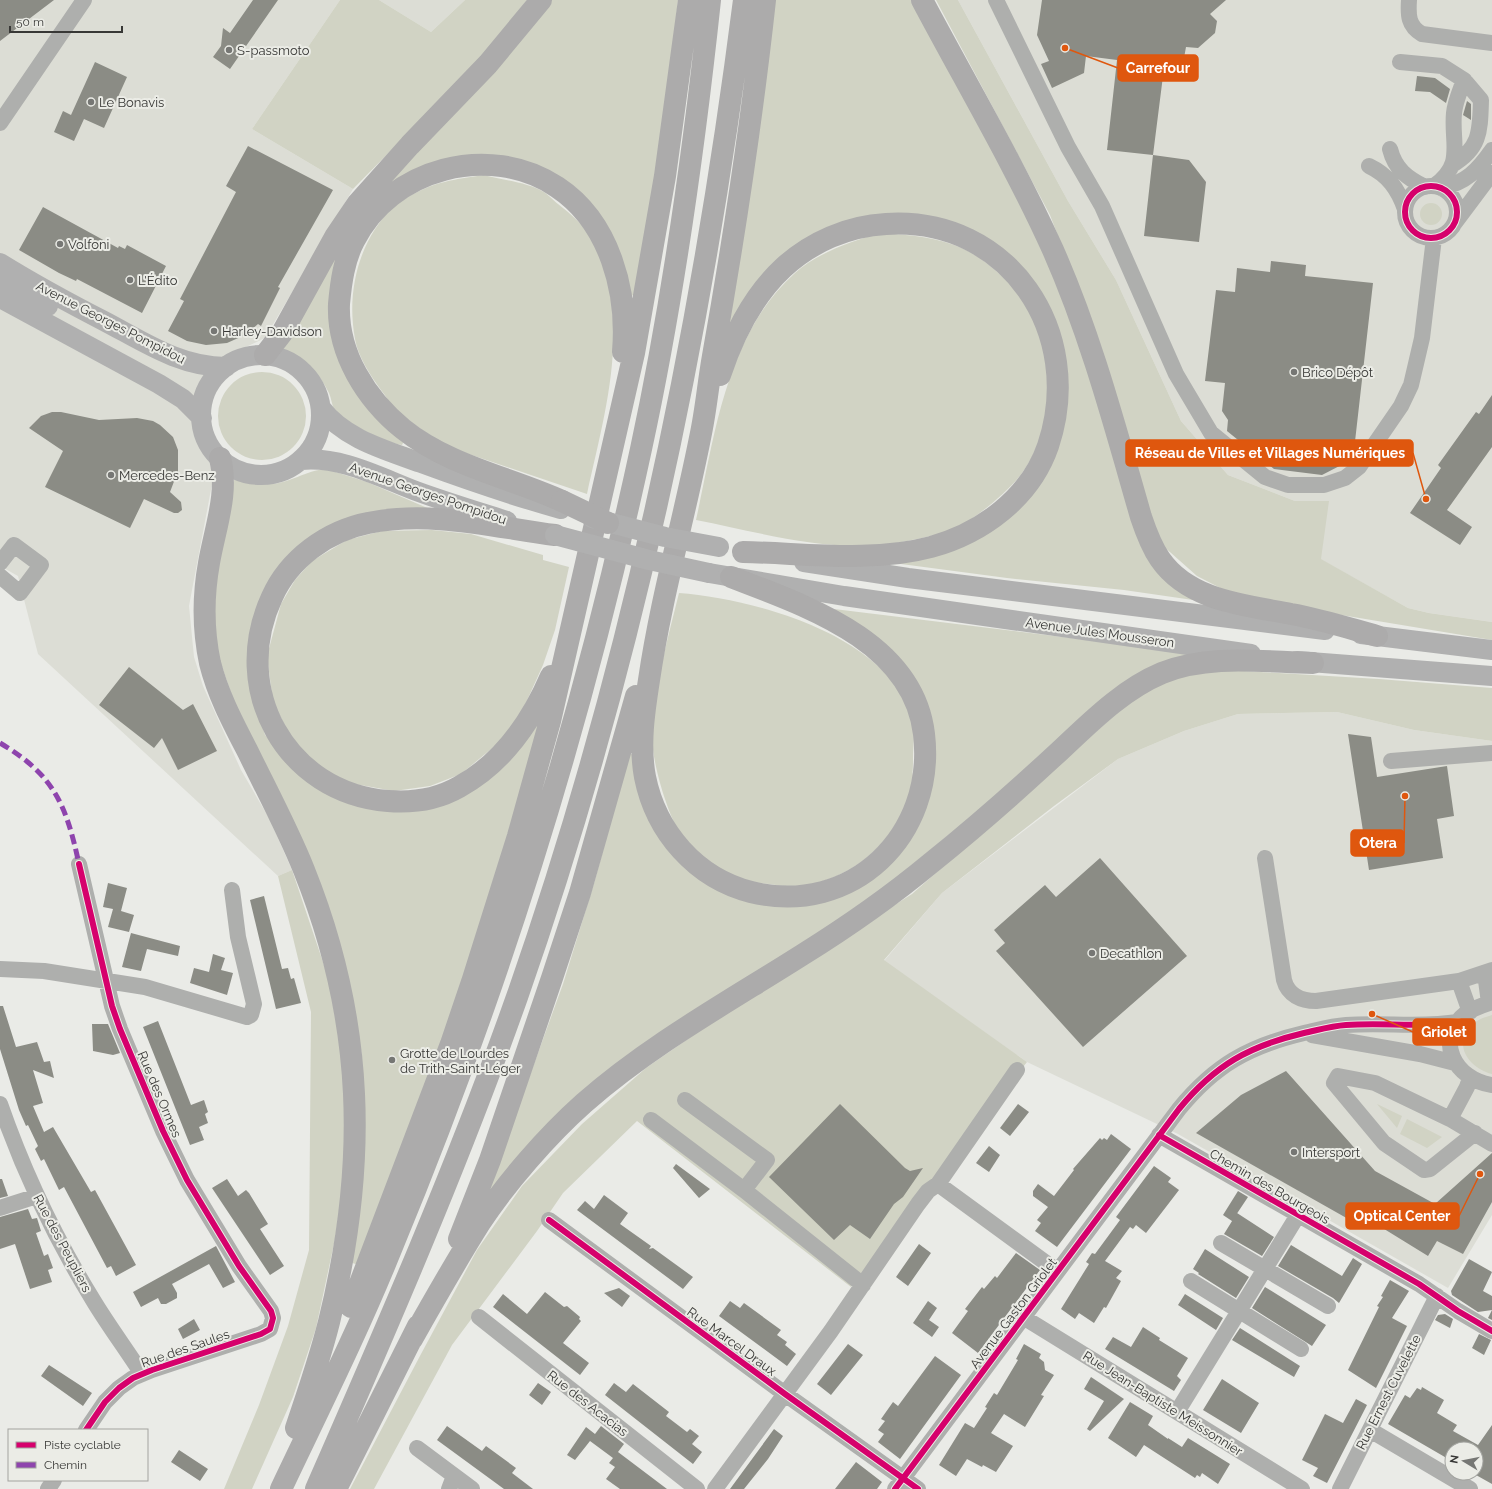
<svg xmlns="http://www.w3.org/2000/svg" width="1492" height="1489" font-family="Raleway,sans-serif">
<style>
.built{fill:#dcddd5}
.green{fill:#d1d3c4}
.building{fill:#8b8c85}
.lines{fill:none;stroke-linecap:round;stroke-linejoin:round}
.minor{stroke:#aeafad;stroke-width:16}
.major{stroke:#b0b0b0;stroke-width:20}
.highway{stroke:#acabab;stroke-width:22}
.major-bridge{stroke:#b0b0b0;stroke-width:20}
.highway-bridge{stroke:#acabab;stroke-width:22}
.quiet{stroke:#8e44ad;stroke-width:5;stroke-dasharray:10 5;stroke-linecap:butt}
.cycleway-casing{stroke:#ebece6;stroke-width:8}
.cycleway{stroke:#d6006c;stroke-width:6}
.poi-dot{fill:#767774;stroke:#ebece6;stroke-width:1.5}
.labels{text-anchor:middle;stroke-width:4;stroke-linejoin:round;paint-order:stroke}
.poi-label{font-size:13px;fill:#383836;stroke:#ebece6;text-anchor:start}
.street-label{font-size:13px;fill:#383836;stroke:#ebece6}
.leader{fill:none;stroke:#df570e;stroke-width:1.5}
.callout-dot{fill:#df570e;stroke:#ebece6;stroke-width:1.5}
.callout{fill:#df570e;stroke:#df570e;stroke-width:1.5}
.callout-label{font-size:14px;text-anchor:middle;font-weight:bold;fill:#fff}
</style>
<rect width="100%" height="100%" fill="#eaebe7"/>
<path class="built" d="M0,0H340L252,129L353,189L265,338L227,356L211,372L194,404L193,423L198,442L209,459L213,479L189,606L194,657L203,686L241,770L270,820L292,870L278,876L38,654L18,576L0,566Z
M379,0H465L431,32Z
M958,0H1492V622L1429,613L1408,608L1320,559L1328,501H1295L1228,475L1181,421L1116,280L1068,201Z
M1337,712L1414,730L1492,741V1215L1448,1288L1178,1134L1027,1062L884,961L942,893L1118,759L1184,731L1238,714Z"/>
<path class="green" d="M340,0H379L431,32L465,0H527L478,62L353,189L252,129Z
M549,0H678L666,110L638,293L631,296L602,224L576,188L541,169L510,161L376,200L387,180Z
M775,0H916L1007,172L1073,317L1131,511L1193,600L1124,590L1007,578L886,562L1029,491L1061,349L986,242L845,223L733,324L728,323Z
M936,0H958L1068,201L1116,280L1181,421L1228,475L1295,501H1329L1321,559L1408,608L1429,613L1492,622V640L1293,607L1230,593L1197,576L1162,545L1145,505L1099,343L1050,215Z
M483,175C499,179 529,183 542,191C548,194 553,200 558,204C571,214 586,227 593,241C633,321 605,412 587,494L454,449C434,438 413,425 396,410C390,404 386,396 381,390C371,376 358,357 355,339C346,291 359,239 395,205C399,202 404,200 408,197C436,181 453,180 483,175Z
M1420 214a11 11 0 1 1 22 0a11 11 0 1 1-22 0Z
M882,233C910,235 938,237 964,249C991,262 1020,291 1034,316C1037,322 1038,330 1040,336C1043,344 1046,352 1047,360C1051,398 1045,442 1022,473C1011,489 975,519 958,527C943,534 923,538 907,541C840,556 762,533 696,520C715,434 726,335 795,273C817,253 854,240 882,233Z
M336,251L332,323L405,439L402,445C387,443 350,425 338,415C332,409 332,400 329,393C319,372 304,358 283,350Z
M218 416a44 44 0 1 1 88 0a44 44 0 1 1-88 0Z
M326,469L367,482L439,513L341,523L250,632L249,682L265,735L293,765L421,805L543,718L444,1044L359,1265L349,1262L363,1169L362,1055L343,958L239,716L219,658L213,619L215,578L234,480C245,481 257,484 269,484C289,484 306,470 326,469Z
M432,530L471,534L543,555V560L569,567L555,630L543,665L524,707L509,731L496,745L461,774L430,786L394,791L349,783L324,770L294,743L273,702L267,656L281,604L295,580L312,561L347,540L382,531Z
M679,593C756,599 892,636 913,722C915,733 913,747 913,758C914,794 899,829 872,853C853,871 822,885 796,886C787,887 777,885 769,884C752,883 733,879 718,869C711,865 683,839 679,832C666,809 651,759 652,733C654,686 668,638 679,593Z
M834,609L1192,653L1049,753L841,923L684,1020L494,1192L488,1191L563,984L595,880L629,754H636L666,847L776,904L893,860L927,711Z
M1211,669L1379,679L1492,688V741L1414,730L1337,712L1238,714L1184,731L1118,759L1054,806L942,893L884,960L1027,1062L851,1287L637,1121L563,1193L537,1231L452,1345L374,1489H350L421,1354L477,1250L522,1186L582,1124L646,1068L747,998L912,894L1132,700L1169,679Z
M292,870L328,977L342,1056L347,1116L345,1169L335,1239L316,1328L293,1397L252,1489H224L259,1405L288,1326L309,1250L311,1012L278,876Z
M1492,1015V1074C1466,1067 1450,1040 1477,1021C1481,1018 1487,1017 1492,1015Z
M1377,1104L1402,1116L1397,1128Z
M1407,1119L1442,1137L1427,1148L1400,1134Z"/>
<path class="building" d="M0,0H54L0,41Z
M253,0H278L230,69L213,57L221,46L223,28L230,33Z
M1042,0H1226L1210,14L1217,21L1215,33L1198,48L1186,47L1184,58L1171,69L1164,68L1153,155L1107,150L1117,60L1086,56L1084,73L1052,88L1041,64L1049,61L1037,35Z
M95,62L127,77L104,128L84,119L74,141L54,132L63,111L71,115Z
M1417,76L1435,78L1450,89L1446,103L1430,92L1415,91Z
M1467,101L1471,104V120L1463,115Z
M248,146L333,190L278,287L280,288L261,326L258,324L245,335L227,343L206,345L187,341L168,331L184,301L180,299L236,192L226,186Z
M1153,155L1189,160L1206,182L1199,242L1144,236Z
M43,207L118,248L119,246L125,249L127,245L166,266L142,313L77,279L76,281L59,273L19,250Z
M1271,261L1306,265L1305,276L1373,283L1353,459L1322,475L1274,469L1227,431L1228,420L1222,411L1225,383L1205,381L1216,290L1235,292L1237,268L1270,272Z
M1492,395V447L1447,510L1472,527L1460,545L1410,513L1441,468L1438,465L1476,412L1479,414Z
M52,412H61L99,420L137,418L153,421L160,425L173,437L178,450V471L170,492L181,502L182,510L178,513H174L144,499L130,528L45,487L63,451L29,428L41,416Z
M129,667L183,710L193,704L217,751L178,770L162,738L154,748L99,705Z
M1348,734L1371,737L1377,777L1447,766L1454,816L1437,819L1443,858L1369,870Z
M1100,858L1187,956L1083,1047L996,951L1005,943L994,930L1045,885L1056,897Z
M108,883L127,888L121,911L134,915L129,932L108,927L113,909L103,907Z
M264,896L282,969L288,968L291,979L294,978L301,1003L276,1009L250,900Z
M131,933L180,946L178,956L147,949L141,971L122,967Z
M213,954L225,958L221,970L233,973L227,995L190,983L194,968L209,972Z
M0,1006H3L16,1047L37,1042L44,1062L50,1061L54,1078L33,1070L43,1103L33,1106L44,1132L53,1127L91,1192L95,1190L136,1265L116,1276L111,1266L107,1268L64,1187L59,1190L44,1159L41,1161L35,1149L38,1146L28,1125L26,1126L19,1110L0,1049Z
M158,1021L191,1105L204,1100L208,1112L205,1114L208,1123L199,1127L204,1140L190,1145L143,1027Z
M92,1024H108L120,1053L113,1055L93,1051Z
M1286,1071L1375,1171L1435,1204L1492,1153V1202L1463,1254L1437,1241L1428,1256L1355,1211L1350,1220L1196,1133L1241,1095Z
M840,1104L905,1168L910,1171L923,1168L903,1197L894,1204L870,1239L850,1225L834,1240L769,1177Z
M1018,1104L1029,1112L1010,1136L1000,1128Z
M1111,1134L1131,1149L1057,1247L1035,1231L1041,1223L1037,1220L1048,1207L1033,1196V1191L1038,1184L1054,1196L1074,1170L1073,1169L1100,1138L1102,1140L1104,1138L1107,1140Z
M989,1146L1000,1155L989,1172L976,1163Z
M676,1164L710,1189L699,1198L673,1168Z
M1154,1166L1171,1178L1168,1182L1179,1190L1146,1233L1136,1225L1133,1229L1130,1227L1105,1261L1122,1271L1116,1278L1121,1281L1106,1308L1104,1307L1094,1323L1079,1313L1075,1319L1061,1309L1089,1264L1086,1262L1092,1253L1095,1254L1120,1220L1116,1217Z
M0,1179H2L8,1196L0,1198Z
M227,1179L238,1196L246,1190L249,1193L268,1224L260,1229L284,1266L270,1275L212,1188Z
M1238,1191L1248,1197L1232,1221L1223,1215Z
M604,1195L628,1213L620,1224L651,1246L649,1249L653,1248L693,1277L683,1289L577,1210L585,1201L594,1209Z
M28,1209L32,1219L37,1218L41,1231L36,1233L44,1256L48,1254L53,1268L48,1270L52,1282L30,1289L15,1244L0,1249V1217Z
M1237,1213L1274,1237L1262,1256L1224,1234Z
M919,1244L931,1253L908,1286L896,1277Z
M1291,1245L1342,1276L1353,1258L1362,1264L1339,1303L1333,1298L1278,1266Z
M216,1246L235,1282L223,1288L209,1264L172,1284L177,1293V1298L166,1304H161L158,1298L141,1307L133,1292Z
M1205,1249L1249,1277L1236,1298L1198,1274L1199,1273L1193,1269Z
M1016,1253L1040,1270L978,1353L952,1333L968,1311L965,1309L982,1287L984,1289L995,1276L997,1278Z
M1469,1259L1492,1272L1483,1291L1492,1296V1320L1488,1318L1492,1310L1478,1312L1452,1295L1451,1291Z
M1390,1280L1409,1291L1392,1318L1407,1326L1376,1388L1348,1370L1379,1307L1377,1306L1383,1297L1381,1296Z
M1265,1287L1326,1325L1312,1346L1252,1308Z
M619,1288L630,1296L622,1307L604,1293Z
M545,1292L564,1307L567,1306L580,1317L579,1319L581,1321L563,1343L589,1363L580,1375L493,1307L503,1294L527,1314Z
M1185,1294L1223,1318L1216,1330L1178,1305Z
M730,1301L740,1308L744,1303L781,1330L777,1335L787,1342L785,1345L796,1354L787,1366L719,1316Z
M928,1301L937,1308L929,1320L939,1327L932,1337L913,1323Z
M1445,1314L1453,1319L1450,1328L1435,1320L1438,1315Z
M194,1319L200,1330L183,1339L178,1329Z
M1143,1327L1160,1338L1159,1340L1188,1358L1177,1376L1181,1380L1174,1391L1105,1349L1113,1337L1131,1347Z
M1240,1328L1300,1366L1294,1377L1232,1340Z
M1479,1334L1491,1340L1484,1355L1472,1348Z
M848,1344L863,1355L831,1395L817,1384Z
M1024,1344L1041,1354L1039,1358L1044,1362L1045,1370L1054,1375L1041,1395L1044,1396L1025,1427L1004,1414L991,1433L1013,1446L996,1472L983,1465L982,1467L967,1459L956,1476L939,1465L965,1423L974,1428L987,1408L985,1407L994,1393L997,1395L1018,1360L1016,1359Z
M935,1356L961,1375L900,1459L878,1442L884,1434L878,1430L885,1421L881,1419L893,1402L898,1406Z
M49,1365L92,1393L83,1406L41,1376Z
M1091,1377L1124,1399L1090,1431L1087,1429L1104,1401L1084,1389Z
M1222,1379L1259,1403L1241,1433L1203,1410Z
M538,1383L551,1392L542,1405L529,1395Z
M614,1383L626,1392L633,1384L669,1412L666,1416L687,1432L690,1429L699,1436L692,1444L702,1452L693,1464L605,1395Z
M1422,1387L1444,1400L1437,1413L1457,1425L1453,1431L1478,1445L1492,1425V1484L1476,1475V1449H1452L1450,1460L1388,1424L1405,1395L1410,1398L1417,1388L1421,1390Z
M1356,1399L1367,1405L1327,1483L1313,1476L1318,1468L1302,1460L1325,1414L1343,1423Z
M1130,1402L1153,1416L1148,1425L1168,1439V1438L1182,1447L1188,1438L1230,1464L1218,1484L1202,1473L1200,1477L1197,1475L1195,1478L1144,1445L1136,1457L1108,1438Z
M447,1426L482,1451L486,1446L516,1468L512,1473L533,1489H504L437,1440Z
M601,1426L624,1444L618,1452L667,1489H620L606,1479L615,1467L609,1463L613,1458L590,1441L575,1460L567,1455L586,1427L595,1434Z
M774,1429L783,1436L768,1459L744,1489H730Z
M179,1450L208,1469L200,1481L171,1462Z
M856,1462L882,1482L877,1489H835Z"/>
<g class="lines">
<path class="minor" d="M996,0L1068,147L1102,206L1176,374L1211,433L1265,477L1288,485H1324L1345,478L1359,467L1401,406L1411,385L1422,338L1434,238
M1409,0C1408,15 1408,26 1422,34L1492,43
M1400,62L1442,66L1464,80C1460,91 1455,102 1454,113C1451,144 1465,164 1434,186
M0,123L84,0
M1390,149C1395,169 1407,178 1425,187
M1452,165C1481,148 1480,130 1481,100L1464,80
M1369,166C1388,175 1398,189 1405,209
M1405 212a26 26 0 1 1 52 0a26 26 0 1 1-52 0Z
M1441,188C1466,183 1478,170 1492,150
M1454,224L1492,173
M0,563L14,545L41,565L20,593L0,576
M1391,761L1492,753
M1265,858L1284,980C1288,995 1301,1001 1316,1001L1459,981L1470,1012
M79,864L112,1006L120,1029L163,1131L187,1180L239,1266L271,1311L273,1318L270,1329L261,1334L152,1370L133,1378L119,1388L105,1402L86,1430
M0,969L44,971L145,987L247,1017L251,1015L254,1004L238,937L232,890
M1485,973L1489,1003
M1459,981L1492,970
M1492,1002C1483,1005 1474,1008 1466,1013C1433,1039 1455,1080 1492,1085
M1312,1035L1420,1054L1455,1063
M1470,1078L1467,1087L1450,1119L1492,1144
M685,1100L767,1160L744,1190
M0,1104C24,1173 55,1238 93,1300C108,1325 126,1349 142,1374
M1450,1119L1375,1083L1338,1076L1334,1083L1384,1143L1424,1170L1430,1169L1475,1133
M651,1120L744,1190L863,1285
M1159,1135L1419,1284L1458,1311L1492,1331
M938,1184L1057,1271
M0,1208L37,1196
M549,1220L785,1394L918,1489
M1221,1243L1328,1306
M1191,1281L1301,1349
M479,1317L697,1489
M1023,1317L1302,1489
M1177,1412L1298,1215
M1370,1430L1470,1489
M417,1448L472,1489
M48,1489L54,1480
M449,1489L454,1476
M715,1489L831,1331L918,1204L928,1191L938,1184L1017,1070
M895,1489L1179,1109C1215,1065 1249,1046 1304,1033C1318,1030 1331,1026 1346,1025C1383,1022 1421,1028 1458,1022
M1340,1489L1437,1296"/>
<path class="major" d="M0,263C34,284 69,303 104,321C144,342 180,367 226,367
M0,279L48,306
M0,298L159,384L183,399L202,418
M201 415a60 60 0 1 1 120 0a60 60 0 1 1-120 0Z
M321,408C344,439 386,450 421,463C467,480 514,496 561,509
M301,460C341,456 379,477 416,491C446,502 476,511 507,521
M804,562L908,578L1325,630
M709,573L844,596L1251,654
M1361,634L1492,650
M1297,661L1492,676"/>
<path class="highway" d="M922,0C966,83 1014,164 1053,250C1091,336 1115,427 1141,517C1146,532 1151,546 1160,559C1189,601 1245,605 1291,614C1320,619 1348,628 1377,636
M265,355L282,333L335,237L358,203L410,145L488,64L541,0
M720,375C733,336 752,297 783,268C811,242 848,226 886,224C1009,216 1086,333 1048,446C1030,498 982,533 931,547C871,563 804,553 743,552
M220,458C229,493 215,528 209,563C203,596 203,630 210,663C218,695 233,723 248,752C267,791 288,830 304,870C365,1022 368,1164 329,1322C320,1358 308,1393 296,1428
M562,501C509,477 449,466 403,429C366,399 337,353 339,304C341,282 344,260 354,241C390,168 490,142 557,187C610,222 628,292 623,352
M731,577C806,606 913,641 924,734C936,835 852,917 751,892C696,878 656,832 645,777C639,745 644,712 649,680C661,598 684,519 700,438C706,411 708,384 713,356C734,238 752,119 765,0
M551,676C532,720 503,763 459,787C438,799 413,803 388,801C286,793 229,689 272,597C289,559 327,531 368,523C429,510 494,527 555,535
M459,1239L490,1160L552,978L580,893L636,696
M351,1307L451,1044L473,979L518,836L550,721L634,353L665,176L689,0
M412,1339C434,1300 456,1261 480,1223C506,1183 548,1135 584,1103C650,1045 728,1002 802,955C847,927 890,897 931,863C972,830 1012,795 1051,759C1085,728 1119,691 1162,673C1209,654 1263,662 1313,663
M281,1489C319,1409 359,1329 392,1247C499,989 582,722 641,449C673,301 694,150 710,0
M316,1489C387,1327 458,1164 517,997C630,675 701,338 744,0
M336,1489L418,1326"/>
<path class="major-bridge" d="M592,518L665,537L719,547
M555,535L649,560L709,573"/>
<path class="highway-bridge" d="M562,501L608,523"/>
<path class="quiet" d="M0,743C54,775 66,804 79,864"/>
<g class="cycleway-casing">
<path id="cycleway" d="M1405 212a26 26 0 1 1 52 0a26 26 0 1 1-52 0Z
M79,864L112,1006L120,1029L163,1131L187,1180L239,1266L271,1311L273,1318L270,1329L261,1334L152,1370L133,1378L119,1388L105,1402L86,1430
M1159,1135L1419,1284L1458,1311L1492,1331
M549,1220L785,1394L918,1489
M895,1489L1179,1109C1215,1065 1249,1046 1304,1033C1318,1030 1331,1026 1346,1025C1383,1022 1421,1028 1458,1022"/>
</g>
<use href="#cycleway" class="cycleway"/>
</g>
<g class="poi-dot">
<circle cx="229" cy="50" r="4"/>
<circle cx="91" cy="102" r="4"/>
<circle cx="60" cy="244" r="4"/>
<circle cx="130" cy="280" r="4"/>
<circle cx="214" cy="331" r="4"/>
<circle cx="1294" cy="372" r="4"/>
<circle cx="111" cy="475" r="4"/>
<circle cx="1092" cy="953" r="4"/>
<circle cx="392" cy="1060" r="4"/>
<circle cx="1294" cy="1152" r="4"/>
</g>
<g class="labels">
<g class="poi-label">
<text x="237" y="55">S-passmoto</text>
<text x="99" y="107">Le Bonavis</text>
<text x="68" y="249">Volfoni</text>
<text x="138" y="285">L'Édito</text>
<text x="222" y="336">Harley-Davidson</text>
<text x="1302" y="377">Brico Dépôt</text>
<text x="119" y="480">Mercedes-Benz</text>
<text x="1100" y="958">Decathlon</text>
<text x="400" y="1058">Grotte de Lourdes<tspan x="400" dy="15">de Trith-Saint-Léger</tspan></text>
<text x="1302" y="1157">Intersport</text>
</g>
<g class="street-label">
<text transform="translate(111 322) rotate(27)" y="5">Avenue Georges Pompidou</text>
<text transform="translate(428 493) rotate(19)" y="5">Avenue Georges Pompidou</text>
<text transform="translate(1100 632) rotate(8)" y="5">Avenue Jules Mousseron</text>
<text transform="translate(160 1094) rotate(67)" y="5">Rue des Ormes</text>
<text transform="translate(1270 1186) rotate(30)" y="5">Chemin des Bourgeois</text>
<text transform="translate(63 1243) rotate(62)" y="5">Rue des Peupliers</text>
<text transform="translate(1013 1313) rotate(-53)" y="5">Avenue Gaston Griolet</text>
<text transform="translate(732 1341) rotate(36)" y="5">Rue Marcel Draux</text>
<text transform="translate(185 1348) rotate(-19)" y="5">Rue des Saules</text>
<text transform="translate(1388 1392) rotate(-63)" y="5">Rue Ernest Cuvelette</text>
<text transform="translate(588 1403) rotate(38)" y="5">Rue des Acacias</text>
<text transform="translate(1163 1403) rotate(32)" y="5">Rue Jean-Baptiste Meissonnier</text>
</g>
</g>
<path class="leader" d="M1065 48L1118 68M1426 499L1413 453M1405 796L1404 843M1372 1014L1413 1032M1480 1174L1459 1216"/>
<g class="callout-dot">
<circle cx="1065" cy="48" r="4"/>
<circle cx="1426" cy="499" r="4"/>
<circle cx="1405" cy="796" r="4"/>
<circle cx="1372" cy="1014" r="4"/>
<circle cx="1480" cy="1174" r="4"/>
</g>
<g class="callout">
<rect x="1118" y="55" width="80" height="26" rx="4"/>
<rect x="1126" y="440" width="287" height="26" rx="4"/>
<rect x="1351" y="830" width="53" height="26" rx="4"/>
<rect x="1413" y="1019" width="62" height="26" rx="4"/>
<rect x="1346" y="1203" width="113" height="26" rx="4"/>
</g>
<g class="callout-label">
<text x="1158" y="73">Carrefour</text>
<text x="1270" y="458">Réseau de Villes et Villages Numériques</text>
<text x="1378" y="848">Otera</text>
<text x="1444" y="1037">Griolet</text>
<text x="1402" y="1221">Optical Center</text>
</g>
<rect x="8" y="1429" width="140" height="52" fill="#ebece6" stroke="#a3a4a0"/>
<rect x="16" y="1442" width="20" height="6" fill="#d6006c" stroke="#a3a4a0"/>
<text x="44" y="1449" font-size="12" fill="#383836">Piste cyclable</text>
<rect x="16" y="1462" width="20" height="6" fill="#8e44ad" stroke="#a3a4a0"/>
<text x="44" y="1469" font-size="12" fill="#383836">Chemin</text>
<g transform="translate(1464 1461) rotate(280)"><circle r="19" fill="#ebece6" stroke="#a3a4a0"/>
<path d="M0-3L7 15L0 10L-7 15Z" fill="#767774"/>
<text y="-6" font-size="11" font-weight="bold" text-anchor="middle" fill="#383836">N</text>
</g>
<path d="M10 26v6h112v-6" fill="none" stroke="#383836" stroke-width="2"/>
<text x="16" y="26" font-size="12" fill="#383836" stroke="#ebece6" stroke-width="3" paint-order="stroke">50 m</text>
</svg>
